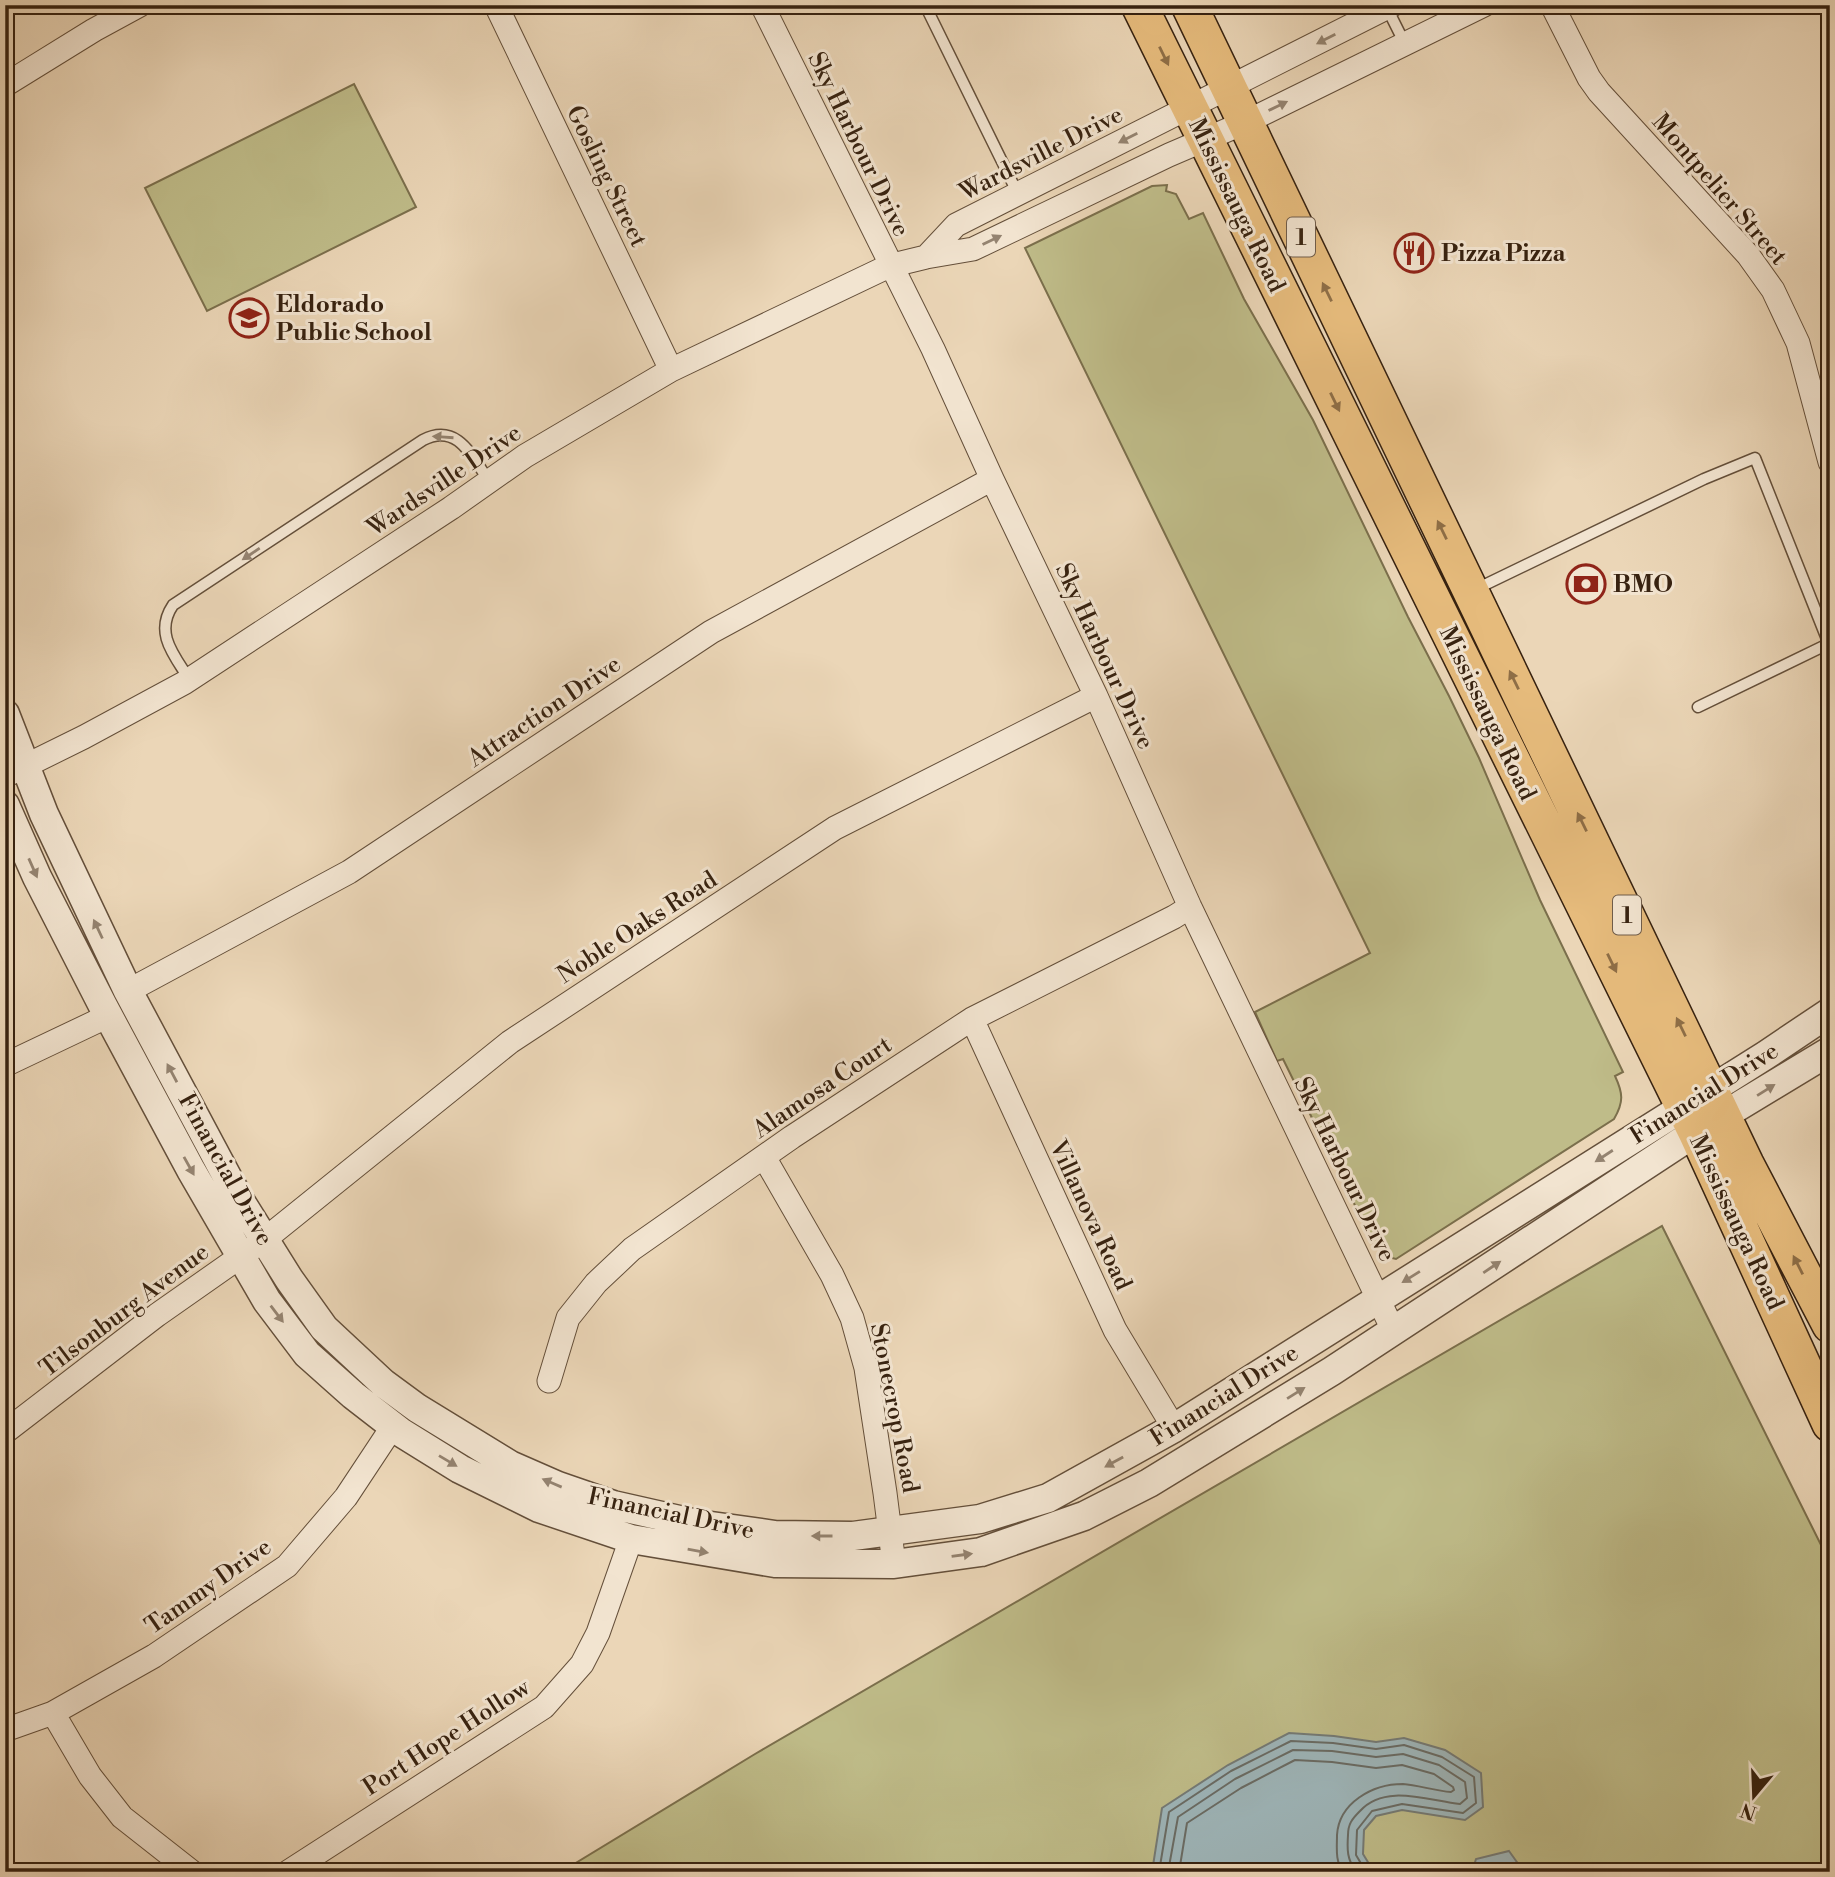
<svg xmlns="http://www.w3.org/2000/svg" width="1835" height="1877" font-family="'Libre Bodoni',serif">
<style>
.green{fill:#bfbc89;stroke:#7b6f4c;stroke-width:2}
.water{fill:#9eb6ba;stroke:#757b76;stroke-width:2}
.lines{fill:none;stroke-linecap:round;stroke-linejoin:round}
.shore{stroke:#6a6c65;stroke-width:2}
.service-casing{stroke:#644f3a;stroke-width:13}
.minor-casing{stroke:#644f3a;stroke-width:25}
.tertiary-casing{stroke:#644f3a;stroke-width:31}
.primary-casing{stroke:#372210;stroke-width:38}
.service{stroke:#f2e4d0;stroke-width:10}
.minor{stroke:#f2e4d0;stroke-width:23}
.tertiary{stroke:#f2e4d0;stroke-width:28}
.primary{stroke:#e6bb7c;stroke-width:35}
.oneway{fill:#948370}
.oneway2{fill:#8e6e46}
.labels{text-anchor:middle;stroke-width:6;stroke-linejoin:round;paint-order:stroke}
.shield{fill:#f2e4d0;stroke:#6f5c4a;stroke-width:2}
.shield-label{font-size:23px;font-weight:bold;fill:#372210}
.street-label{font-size:24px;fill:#372210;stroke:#f2e4d0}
.poi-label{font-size:24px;font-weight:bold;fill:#372210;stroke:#f2e4d0;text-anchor:start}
</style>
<rect width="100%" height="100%" fill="#ebd6b7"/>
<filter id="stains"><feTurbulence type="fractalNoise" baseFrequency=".00286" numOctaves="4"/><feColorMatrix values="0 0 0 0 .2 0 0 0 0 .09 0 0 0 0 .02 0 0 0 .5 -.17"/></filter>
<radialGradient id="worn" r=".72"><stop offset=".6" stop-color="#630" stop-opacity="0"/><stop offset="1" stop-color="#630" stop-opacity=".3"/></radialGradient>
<path class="green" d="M354,84L416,207L207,311L145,188Z
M1167,185L1166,191L1176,194L1189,219L1203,213L1244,299L1313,420L1408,617L1449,696L1479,758L1540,900L1623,1072L1615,1076C1623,1093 1624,1102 1614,1119L1396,1259L1388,1257L1375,1246L1283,1059L1277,1061L1255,1012L1370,953L1025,248L1152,186Z
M1662,1226L1830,1563V1872H561L755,1754Z"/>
<path class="water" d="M1289,1733L1334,1736L1376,1742L1404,1738L1445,1750L1481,1773L1483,1807L1465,1820L1402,1810L1376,1816L1364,1830L1363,1854L1374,1872H1152L1162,1808L1228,1765Z
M1509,1851L1524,1872H1472L1476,1859Z"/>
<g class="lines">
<path class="shore" d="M1159,1872L1169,1812L1231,1771L1291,1741L1333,1743L1376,1749L1404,1745L1442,1757L1474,1777L1476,1803L1463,1813L1402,1804L1372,1811L1357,1830L1356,1855L1366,1872
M1168,1872L1178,1817L1235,1779L1293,1750L1332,1751L1376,1757L1403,1754L1439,1765L1465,1782L1467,1798L1460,1804C1429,1801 1385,1783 1360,1811C1352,1819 1348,1824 1348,1835C1347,1850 1347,1859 1356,1872
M1179,1872L1187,1823L1241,1788L1295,1760L1332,1762L1376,1768L1402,1765L1434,1774L1453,1787L1454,1790L1451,1792C1435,1791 1418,1785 1403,1784C1372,1784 1339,1803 1337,1835C1337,1849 1335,1860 1343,1872"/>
<g class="service-casing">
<path id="service" d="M925,5L1018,194
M1386,6L1405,44
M1474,590L1704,479L1755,458L1829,644
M189,679C174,655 154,633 173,605L423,440C458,422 472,457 489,481
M1698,707L1830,643"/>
</g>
<g class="minor-casing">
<path id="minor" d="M496,5L671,370
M762,5L933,349L992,479L1096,696L1190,907L1394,1332
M1552,5L1589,78L1599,92L1748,255L1773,290L1798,343L1830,462
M5,85L94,30L140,5
M926,257L956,225L1392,5
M5,776L84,737L184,683L451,508L525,456L671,370L889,266L926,257L973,249L1169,155L1246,122L1484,5
M128,991L349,872L711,632L992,479
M972,1019L1115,1330L1174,1428
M5,1065L108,1016
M764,1157L832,1275L852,1318L866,1368L885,1493L894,1564
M549,1381L568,1318L596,1283L632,1249L792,1137L972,1019L1174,917L1190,907
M5,1432L157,1315L264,1240L510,1042L835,828L1096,696
M53,1713L90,1776L122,1817L192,1872
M5,1730L53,1713L154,1656L287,1566L346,1497L393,1426
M288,1872L544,1707L582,1664L598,1633L631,1539"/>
</g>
<g class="tertiary-casing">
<path id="tertiary" d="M5,714L44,814L128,991L239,1199L289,1279L324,1328L383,1383L417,1408L510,1465L558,1486L613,1505L697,1524L775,1535L853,1536L980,1519L1048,1498L1174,1428L1766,1055L1830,1012
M5,805L37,877L102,1004L191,1170L267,1301L307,1354L353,1395L402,1433L460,1469L539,1508L631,1539L775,1563L894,1564L981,1552L1084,1516L1149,1483L1332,1371L1696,1132L1830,1051"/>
</g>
<g class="primary-casing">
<path id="primary" d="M1139,5L1696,1132L1830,1424
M1189,5L1746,1164L1830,1325"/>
</g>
<use href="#service" class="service"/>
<use href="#minor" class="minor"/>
<use href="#tertiary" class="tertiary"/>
<use href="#primary" class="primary"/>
</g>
<defs><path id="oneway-solid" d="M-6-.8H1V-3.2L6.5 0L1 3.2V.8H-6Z" transform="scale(1.75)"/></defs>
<g class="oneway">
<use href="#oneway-solid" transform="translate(1326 39) rotate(153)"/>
<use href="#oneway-solid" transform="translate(1278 106) rotate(-26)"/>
<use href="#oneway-solid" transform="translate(1128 138) rotate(153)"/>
<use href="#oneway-solid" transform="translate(992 240) rotate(-26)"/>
<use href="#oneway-solid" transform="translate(443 437) rotate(-176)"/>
<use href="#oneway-solid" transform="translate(251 554) rotate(146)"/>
<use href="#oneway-solid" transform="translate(33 868) rotate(66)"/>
<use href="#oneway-solid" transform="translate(98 929) rotate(-115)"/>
<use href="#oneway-solid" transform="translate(172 1073) rotate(-118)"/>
<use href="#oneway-solid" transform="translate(1766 1090) rotate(-32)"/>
<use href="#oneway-solid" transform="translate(1604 1156) rotate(147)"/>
<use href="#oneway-solid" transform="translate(189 1166) rotate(61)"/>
<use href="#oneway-solid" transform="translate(1492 1267) rotate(-34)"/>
<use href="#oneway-solid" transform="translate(1411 1277) rotate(148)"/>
<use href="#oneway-solid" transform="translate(277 1314) rotate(53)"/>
<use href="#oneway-solid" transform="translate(1296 1393) rotate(-32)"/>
<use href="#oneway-solid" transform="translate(448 1461) rotate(31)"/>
<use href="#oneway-solid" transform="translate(1114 1462) rotate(151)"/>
<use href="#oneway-solid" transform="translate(552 1483) rotate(-157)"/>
<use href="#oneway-solid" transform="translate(822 1536) rotate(-180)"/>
<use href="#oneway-solid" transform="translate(698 1551) rotate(10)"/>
<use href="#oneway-solid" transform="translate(962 1555) rotate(-8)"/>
</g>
<g class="oneway2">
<use href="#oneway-solid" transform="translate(1164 56) rotate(64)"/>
<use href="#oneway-solid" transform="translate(1327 292) rotate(-116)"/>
<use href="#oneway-solid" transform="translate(1335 402) rotate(64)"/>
<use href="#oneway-solid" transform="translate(1442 530) rotate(-116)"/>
<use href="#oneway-solid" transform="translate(1514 680) rotate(-116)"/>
<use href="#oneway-solid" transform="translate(1582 822) rotate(-116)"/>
<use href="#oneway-solid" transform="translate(1612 963) rotate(64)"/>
<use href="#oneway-solid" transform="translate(1681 1027) rotate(-116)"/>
<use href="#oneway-solid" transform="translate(1798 1265) rotate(-117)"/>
</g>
<defs>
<g id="restaurant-ring" transform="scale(2.0125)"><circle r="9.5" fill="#f2e4d0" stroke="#8f2418" stroke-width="1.5"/><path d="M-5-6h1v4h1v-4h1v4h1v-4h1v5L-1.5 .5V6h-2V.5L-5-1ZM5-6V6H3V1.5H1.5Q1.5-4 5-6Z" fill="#8f2418"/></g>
<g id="school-ring" transform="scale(2.0125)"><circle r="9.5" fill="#f2e4d0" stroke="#8f2418" stroke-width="1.5"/><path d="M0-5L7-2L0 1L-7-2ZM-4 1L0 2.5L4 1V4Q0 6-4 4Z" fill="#8f2418"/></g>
<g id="bank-ring" transform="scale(2.0125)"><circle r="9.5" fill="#f2e4d0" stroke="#8f2418" stroke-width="1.5"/><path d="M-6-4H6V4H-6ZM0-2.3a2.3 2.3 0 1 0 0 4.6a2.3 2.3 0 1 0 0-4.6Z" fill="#8f2418"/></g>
</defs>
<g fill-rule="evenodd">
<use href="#restaurant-ring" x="1414" y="253"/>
<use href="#school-ring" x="249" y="318"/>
<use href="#bank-ring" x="1586" y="584"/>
</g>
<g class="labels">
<g class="shield">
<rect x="1287" y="217.5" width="28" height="39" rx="5"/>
<rect x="1613" y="895.5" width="28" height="39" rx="5"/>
</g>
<g class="shield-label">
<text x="1301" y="245">1</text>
<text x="1627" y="923">1</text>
</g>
<g class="street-label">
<text transform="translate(859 144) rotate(64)" y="8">Sky Harbour Drive</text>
<text transform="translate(1041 153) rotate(-27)" y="8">Wardsville Drive</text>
<text transform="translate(607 176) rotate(64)" y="8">Gosling Street</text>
<text transform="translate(1720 189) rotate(49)" y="8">Montpelier Street</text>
<text transform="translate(1237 205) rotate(64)" y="8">Mississauga Road</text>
<text transform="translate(444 480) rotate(-34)" y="8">Wardsville Drive</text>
<text transform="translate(1105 656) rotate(65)" y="8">Sky Harbour Drive</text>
<text transform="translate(544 711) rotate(-34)" y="8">Attraction Drive</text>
<text transform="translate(1488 713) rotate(64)" y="8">Mississauga Road</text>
<text transform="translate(637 927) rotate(-33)" y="8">Noble Oaks Road</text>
<text transform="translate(822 1087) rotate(-34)" y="8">Alamosa Court</text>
<text transform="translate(1704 1093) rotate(-32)" y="8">Financial Drive</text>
<text transform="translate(226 1169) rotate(61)" y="8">Financial Drive</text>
<text transform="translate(1345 1169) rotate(64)" y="8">Sky Harbour Drive</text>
<text transform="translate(1091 1215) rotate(65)" y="8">Villanova Road</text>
<text transform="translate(1737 1222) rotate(65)" y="8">Mississauga Road</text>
<text transform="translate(124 1310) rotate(-37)" y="8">Tilsonburg Avenue</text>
<text transform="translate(1224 1395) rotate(-32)" y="8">Financial Drive</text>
<text transform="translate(895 1408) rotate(79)" y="8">Stonecrop Road</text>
<text transform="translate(671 1513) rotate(12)" y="8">Financial Drive</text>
<text transform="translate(208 1586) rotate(-35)" y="8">Tammy Drive</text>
<text transform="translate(446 1737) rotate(-33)" y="8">Port Hope Hollow</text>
</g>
<g class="poi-label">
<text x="1441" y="261">Pizza Pizza</text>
<text x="276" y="312">Eldorado<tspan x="276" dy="28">Public School</tspan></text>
<text x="1613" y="592">BMO</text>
</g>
</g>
<rect width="1835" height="1877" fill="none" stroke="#ebd6b7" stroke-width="28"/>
<rect x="7" y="7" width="1821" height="1863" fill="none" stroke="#372210" stroke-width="3.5"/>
<rect x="14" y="14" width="1807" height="1849" fill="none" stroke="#372210" stroke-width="2"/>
<g transform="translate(1754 1796) rotate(199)" stroke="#f2e4d0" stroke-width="5" paint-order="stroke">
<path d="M0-5L12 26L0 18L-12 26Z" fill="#372210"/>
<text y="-10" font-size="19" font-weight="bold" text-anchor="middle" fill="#372210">N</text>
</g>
<rect width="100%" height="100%" filter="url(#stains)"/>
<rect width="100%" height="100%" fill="url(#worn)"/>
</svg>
